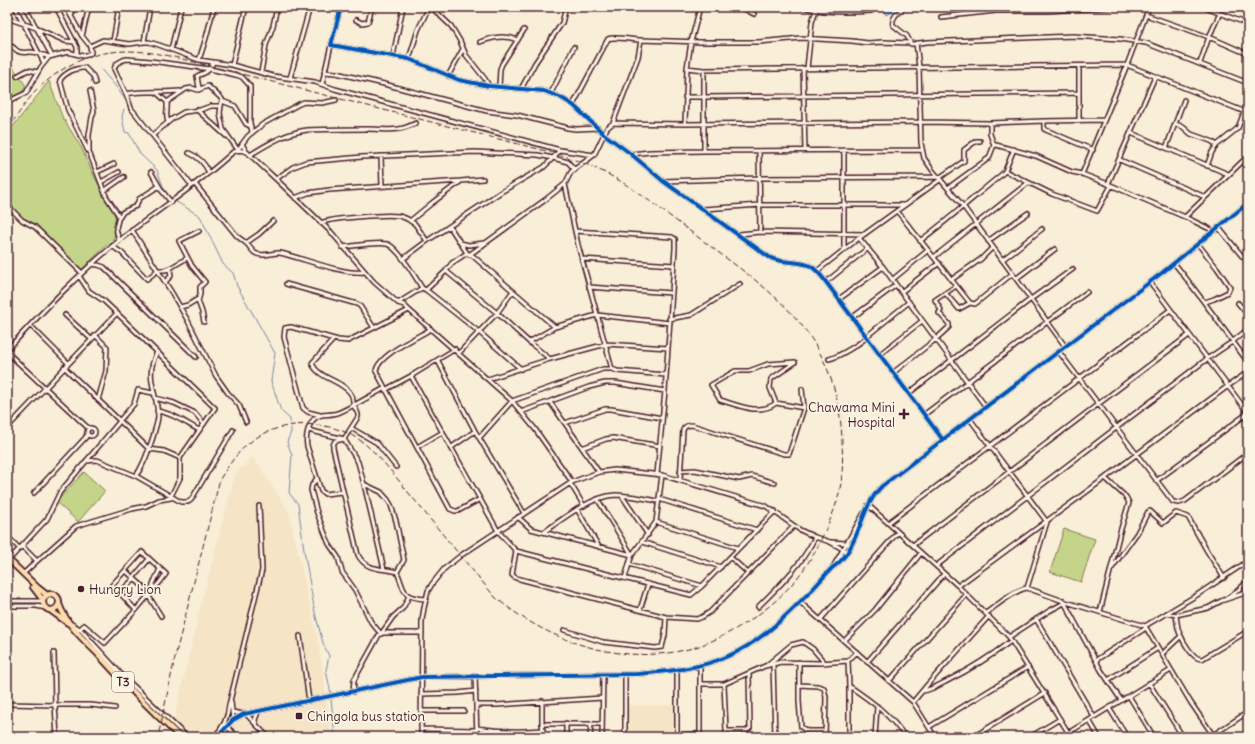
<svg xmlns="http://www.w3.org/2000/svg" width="1255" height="744" font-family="Delius,sans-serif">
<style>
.built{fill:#f5e5c6}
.green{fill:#c4d589;stroke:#877a5a}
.water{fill:#97cef6;stroke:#7888a5}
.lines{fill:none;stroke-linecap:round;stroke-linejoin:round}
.stream{stroke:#7888a5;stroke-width:1}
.minor-casing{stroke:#4a1f2b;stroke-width:6}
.highway-casing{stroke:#4a1f2b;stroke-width:8}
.minor{stroke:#fcf5e5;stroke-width:3}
.highway{stroke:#fcdcac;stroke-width:4.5}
.rail{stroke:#4a1f2b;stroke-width:1;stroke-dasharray:6 3;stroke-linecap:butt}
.cycleway-casing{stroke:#fcf5e5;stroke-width:6}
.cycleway{stroke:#0057b8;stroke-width:4}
.poi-dot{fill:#4a1f2b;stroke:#fcf5e5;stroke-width:1.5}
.labels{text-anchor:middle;stroke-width:3.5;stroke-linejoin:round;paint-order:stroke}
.shield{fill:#fcf5e5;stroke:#7f5f63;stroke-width:1}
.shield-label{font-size:12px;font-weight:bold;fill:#4a1f2b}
.poi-label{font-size:13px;fill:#4a1f2b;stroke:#fcf5e5;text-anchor:start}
</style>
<rect width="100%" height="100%" fill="#f9eed7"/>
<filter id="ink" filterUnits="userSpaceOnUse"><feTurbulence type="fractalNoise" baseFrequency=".025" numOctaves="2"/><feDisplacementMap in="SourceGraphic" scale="8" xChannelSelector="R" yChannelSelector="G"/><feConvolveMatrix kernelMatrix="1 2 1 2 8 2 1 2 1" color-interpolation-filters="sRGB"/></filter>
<g filter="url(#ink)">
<path class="built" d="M253,457L289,512L319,646L332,737H170L197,620L235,474Z
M627,705L662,706V705H675L674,737H661V734H635V733L627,732Z"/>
<path class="green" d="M7,65L13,67L26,86C22,93 16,100 7,98Z
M49,81L62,116L82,149L95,178L113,209L116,220L114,238L81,270L33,223L24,220L7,205V134Z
M84,472L105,491L78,522L56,502Z
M1064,529L1095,539L1081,582L1050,572Z"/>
<path class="water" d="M881,7H902L903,8L886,15Z"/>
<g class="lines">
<path class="stream" d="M99,67L117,88L126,101
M124,109L122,117L125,132L129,133L140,154L157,170L166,194L173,199
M175,201L200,216L223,264L233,273L237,286L275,353L271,381L281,411L290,419V424
M291,428V432L287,442L292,455L289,493L298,504L304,550L315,613L323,643L329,656L326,670L331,694
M331,699L335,737"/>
<g class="minor-casing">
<path id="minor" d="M15,7L44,63
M25,7L52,56
M56,7L77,47V54
M66,7L82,36L90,46L103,40L129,44L144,42
M150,7L144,42H149L159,45L199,60
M341,7L331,45L409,59L459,80L489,86L544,91L560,97L573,105L604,134L631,154L663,181L769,257C783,265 799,259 812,267C818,271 822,277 826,282L943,440
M431,7L451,26L460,41L466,55L485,79L489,86
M633,7L634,9
M741,7L754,14
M803,7C826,13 848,13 871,11
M905,7C899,12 891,17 893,25L907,36L911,44L927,42L1073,36L1120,39L1146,43L1248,83
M1134,7L1148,9
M1203,7L1248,24
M1146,15L1209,37L1248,54
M71,16L75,7
M941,17L996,11H1048L1113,7
M7,18L36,28L65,41L75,42
M356,20L362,23L368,22L372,7
M82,36L89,7
M113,41L119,7
M480,42C493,37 504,35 518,40
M916,43L919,67L921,143L924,158L933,171L963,206L1065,346
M7,45C14,45 15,51 20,52C24,53 27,52 30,52C37,52 43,55 49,57
M171,50L181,7
M393,56L403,7
M409,59L418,30L429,7
M213,62L199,60L206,38L214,7
M1200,63L1209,37L1220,13
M232,65L273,76L315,82L335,89L560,150L594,155
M1079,66V121
M687,68L704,70L1127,65L1248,113
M803,68L805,150
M807,68L812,22L817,7
M704,70V97L1079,93
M261,72L266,45L273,26L277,7
M324,72L336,73L384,84L487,111L517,115L568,128L576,129L598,128
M17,76L28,70L38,72
M448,76L463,49
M290,78L310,7
M322,84L331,45
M499,87L500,69L502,64L524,30
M200,88H199L197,76C205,73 210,71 213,62L232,65L246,7
M521,89L535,63L562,23L566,7
M90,91L94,111L92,117L89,135V152L106,196L119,216L116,228L119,241
M157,93L167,102
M551,93L574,47
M126,94C144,90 162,93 180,91
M222,101L235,106L246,124L250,126
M7,102L26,93L41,67L49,57L68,52L83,56L91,53L90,46
M573,105L608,39C613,36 632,40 641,40
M197,110L226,136
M1044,121V129L1046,130L1093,150
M168,122C165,115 168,109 167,102L186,89L192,88L198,90L208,86L222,99L220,113L223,129L238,150L242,144
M613,123L638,57L641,40L701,42H759L801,38L852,41L868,43L883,42L910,43
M990,123V134L994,145
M685,124L687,68L691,42L700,7
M1176,124L1183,127L1191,134L1211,141L1217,145
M1131,133L1228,174
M153,135L172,119L184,112L200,110L211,106H221
M1166,148L1184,100
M88,151L68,110L60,80C65,73 76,67 85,68L93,76L95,83
M246,151L242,144L248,136L263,124L299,104L304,102L322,103L336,100
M559,151L553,158L568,162L575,170
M704,151L922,150
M759,151L760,232
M189,153C199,157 205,163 209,173
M631,154L650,152L704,151V97H685
M250,155C268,144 285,133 307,130C327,129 348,129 368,129C389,129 396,133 416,123
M381,156L382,186
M1120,160L1205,197
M1207,166L1212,152L1217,145L1238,128L1244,112
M1005,171L1014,149
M97,172L114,164
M151,172L162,191L171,202
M1082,174L1127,65L1149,7
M939,178L964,161V150L976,141H980
M276,179L293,167L306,162L362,157L475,152L538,155L553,158L544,167L501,192L427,241L403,259
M663,181L759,178L938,177
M101,182L119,172
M195,184L237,236C240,239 244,241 247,244C250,247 252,251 255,253C263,258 272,252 280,253C303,258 343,275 364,272
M565,184L578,245L612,369L617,371L666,375
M1108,184L1155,77
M192,186L131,108L127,96L114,69L116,64L123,60L127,59L151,61L210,69L236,75L242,77L250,86V123L252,132
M948,188L989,158L994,145H996L1036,156L1072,172L1082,174L1108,184L1185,217L1214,231
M104,191L124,177
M295,198L308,193L329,190L461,181
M7,205L22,220L35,227L82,273
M1244,207L1248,213
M704,209L760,205H904
M897,211L970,303L975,304L1012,274
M1185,217L1248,156
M119,218L123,212L136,206L139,199L159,186
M321,223C331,218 387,214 399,216C403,217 407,218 410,221
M450,227L467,253
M1219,228L1242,256L1248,260
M132,230L172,293L188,321L216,376L228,393L239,405L246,422
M199,231L179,241L192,266L205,282L200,287V294L198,301L202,312L204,322
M575,231L672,237L675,239V249L665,391L657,474
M739,234L760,232L865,234
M859,238L941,179
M427,241L415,224L410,221L432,203L461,181L483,179
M920,241C948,220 974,197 1001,175L1005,171L1052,194L1097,211L1111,186
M988,241L1028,213
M246,243L259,234L273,221
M460,243L469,245L484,243
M1198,244L1217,268L1230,287L1228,292L1214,299L1205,302
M112,246L122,253L147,279L158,270H165L172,267L187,258
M342,247C354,246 377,242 387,244C398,247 416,278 422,288
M844,250V150
M469,255L545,200L565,184L571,172L594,155L607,128L613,123L685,124L920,122L990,123L1044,121L1104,120
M934,257L1028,183
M582,259L674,265
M1002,260L1042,229
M1174,263C1200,295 1223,329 1248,362
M91,264L98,265L104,267L196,357
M446,271L452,263L467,253L473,256L513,291
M817,271L859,238L883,267L986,407
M79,276L89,291L104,301L123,319L215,408L180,458V478L170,498
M1017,278L1055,249
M892,280L927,251
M951,280L981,259L993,247
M165,282L171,276L170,269L172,267
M826,282L868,248
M1150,282L1248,413
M286,284L357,304L360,306L374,328
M589,287L671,293
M426,290L479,332L521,369
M901,292L939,263
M946,294L959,309L970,303
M839,299L883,267
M398,303L422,288L426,290L446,271L497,313L529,342L555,327L597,315L670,323
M1238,303L1248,315
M180,307L188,305L198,299
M65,315L91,339
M853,317L896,285
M669,319L691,315L740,284
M30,325L68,363
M431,329C418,337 378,355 376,371L450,509L455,511H458L480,499L498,531L516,551L691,595L702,586L775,511
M95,335L107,347L106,371L98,400
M334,339L312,363C318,379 342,380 351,394C354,398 352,402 354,406C356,411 359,412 358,417L344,439
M529,342L550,359
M455,349L411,376L480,499
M7,350C43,311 79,273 120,240C157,210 198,185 233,152C238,150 242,150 247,152L279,182L331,232L374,282L398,303L404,305L409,310L512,401L535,429L572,482
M1059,352L1173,502L1179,503L1185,501L1248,453
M459,353L497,313L513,291L555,327
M880,354L922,321
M10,355L86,426L89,428
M829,359C838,357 862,343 867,336L909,302
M438,361L475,431L524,513
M795,362L768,364L749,371H735L711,385L720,400C737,405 760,416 776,403L804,408
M64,367L149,449L164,451L180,458
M894,372L936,339L949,327V324L939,313L941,310L935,300L956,286
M488,379L550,359L606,344L668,348
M385,390L411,376
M909,393L1031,299L1073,269
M155,398L174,403L195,413L204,424
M550,402L599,472
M776,403L770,388L771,379L794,363
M157,411C172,413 186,423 199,430
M521,412L589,387L605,383H615L665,391
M925,414L1087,292
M320,415L308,412L303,408L284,337L285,328L291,327L338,340L348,341L409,310
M970,419L1047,522L1027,588
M120,420L134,404L138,390L153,393
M565,423L605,409H611L662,418
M7,428L117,313
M351,428L377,443L396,467
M87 432a4 4 0 1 1 8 0a4 4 0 1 1-8 0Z
M308,430L344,439L358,462L364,484L381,492L388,500L391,505L396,521L404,560L397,572
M480,437L512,401L603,369H612
M344,439L335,441L333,445V448L358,555C366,571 382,568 397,572C406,592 400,597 426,599
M417,447L443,432
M452,447L475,431
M582,448L606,439L613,438L660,446
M86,461L97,460L136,476L181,502H188L191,500L233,430
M680,471L695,470L739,479L752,476L775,483
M136,476C145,463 149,449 154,434C155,428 158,422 158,416C157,391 144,377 157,352
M317,478L312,485L311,490L317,513L329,544L338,557L342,572L355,590L371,622L381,634
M680,480L683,430C685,426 687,425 692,425L784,454H789L804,408L802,389
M1156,481L1248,413
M570,483L584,506
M364,484L384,569
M342,492L325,494L321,491L307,446C305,435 309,417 322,415C328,414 334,415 340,412C356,405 370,396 385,388
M34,493L86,437L87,433
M622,496L648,535
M659,499L757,530
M598,500L632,555L629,564L702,586
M868,505L958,586L1009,637L1071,737
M577,509L599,547
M518,517L531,529L632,555L656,522L662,475
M656,522L738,548
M888,523L1170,310
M544,532C562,519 592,496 615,495C630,495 645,499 659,501
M7,536L20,549
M642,542L721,567
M831,542L846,543L851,545
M913,545L1189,335
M22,546L37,561L76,526L132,509L146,506L159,500L171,498
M516,551L512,575L516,578L666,617L697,619L702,617L710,612L794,526
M730,557L748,573
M7,562L47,519L60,492L120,421
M936,566L1116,428L1207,359L1232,342L1248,329
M833,567L864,513
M1112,568L1137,533L1148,512L1150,511L1163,523L1176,513L1188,517L1207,551L1224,578
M126,571L150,593
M23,574L37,561
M133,578L149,559
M625,578L629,564
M958,586L1085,493L1228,386L1248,372
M152,590L153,584L160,569
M119,593L134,579
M148,595L161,616
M1226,599L1236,592L1248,581
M1063,600L1101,670L1121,700
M7,601H43
M800,602L913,702L935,737
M7,606H36L46,608
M758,607C779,586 802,565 815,537
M640,610L648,584
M1100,612L1120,532L1129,503L1126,497L1105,478
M986,613C996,606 1016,589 1027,588L1066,602L1145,626L1191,703L1213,735
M1167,613L1176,615L1208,608L1221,601L1248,592
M1176,615C1177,621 1177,628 1180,634C1183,641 1193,660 1202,659L1248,631
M1036,619L1094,717
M820,620L898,532
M70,623L80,629L121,674L187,737
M1145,626L1197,595L1248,561
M74,629L79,630L84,625L105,643L136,610L160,582L166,574L142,552L112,585L136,610
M564,630L603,642L655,648L662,647L665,635L666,617
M381,634L393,617L403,608L409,596
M300,636L309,701
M1009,637L1049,611L1064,603
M844,641L875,610L921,553
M857,652L848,661L849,686C870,700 891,715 905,737
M54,653L55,705H91L115,708
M1162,654L1181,636
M1096,660L1146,628
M799,662V685L818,686L824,688L826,697L825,737
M867,662L944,574
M773,664L775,737
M767,665L791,645L803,642L813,649L825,663
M700,666V737
M677,670V737
M475,675L477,737
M625,675V737
M1108,680L1158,648
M889,681L966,595
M1149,683L1183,737
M700,684H724L765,666L781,662L820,663L848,661
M724,684L726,731
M799,685V701L801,727L807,731H825
M849,686V737
M923,691C932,690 941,684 949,680C971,669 991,656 1011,641
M353,692L354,680L379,635L383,633H422
M421,694L458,693L476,691
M1129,696L1154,737
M542,701V724L544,737
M231,702L233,720
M913,702L928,684L989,616
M7,704L55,705L57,737
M477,705H497L602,698
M1109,708L1127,737
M421,711H464
M232,712L244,714
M246,714L268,737
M1089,720L1099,737
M566,723V737
M256,724L255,720L258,712
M542,724H602
M226,726L238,737
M929,727L1028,667
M477,728C501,732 519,732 543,730
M421,729L477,730
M1068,733L1171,670
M677,735L700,734
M214,737C223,728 228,718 229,705L262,570L259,506
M217,737L233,720L244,714L422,677L637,674C667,671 698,669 726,657C758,644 783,619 807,595C816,586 824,576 832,568C838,564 843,559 847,553C861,532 863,505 882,486L1163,272L1248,203
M421,737L422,620L424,608L428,591L432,584L444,569L460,556L572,482L599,472L615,470L662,475L766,506L800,530L815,537L830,542L848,552
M590,737L591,724
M602,737L603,675
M725,737L726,731H746L750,728L749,673
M875,737L877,706
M973,737L1045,693
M1030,737L1060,719
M1210,737L1248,712"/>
</g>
<g class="highway-casing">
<path id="highway" d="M7,558L38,588L47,595
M33,587L43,600
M43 602a8 8 0 1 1 16 0a8 8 0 1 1-16 0Z
M59,604C66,624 83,639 98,654C124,683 151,710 180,737
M50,610L68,623"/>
</g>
<use href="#minor" class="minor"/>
<use href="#highway" class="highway"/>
<path class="rail" d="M7,130C16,118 24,104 34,93C77,49 121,44 178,58L558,154C582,162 607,172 628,186C655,204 680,224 706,243C740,269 777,293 803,327C829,360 841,401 842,442C843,460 843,480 838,497C834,513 826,529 819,544C801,579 776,605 742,625C728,634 711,642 696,647C626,668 549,643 495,597C469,566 443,535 417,503C401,484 384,460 365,444C336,420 287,418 256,438C240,448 230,463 220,479L176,653L158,737"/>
<g class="cycleway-casing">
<path id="cycleway" d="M341,7L331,45L409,59L459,80L489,86L544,91L560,97L573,105L604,134L631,154L663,181L769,257C783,265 799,259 812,267C818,271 822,277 826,282L943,440
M217,737L233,720L244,714L422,677L637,674C667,671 698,669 726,657C758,644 783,619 807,595C816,586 824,576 832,568C838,564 843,559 847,553C861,532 863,505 882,486L1163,272L1248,203"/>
</g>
<use href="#cycleway" class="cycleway"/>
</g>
</g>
<g class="poi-dot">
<path d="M902 408h4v4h4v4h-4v4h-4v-4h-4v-4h4z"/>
<circle cx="81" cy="589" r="4"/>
<rect x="295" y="712" width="8" height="8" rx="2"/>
</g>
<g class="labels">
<rect class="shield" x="112" y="672" width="22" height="20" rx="3"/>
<g class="shield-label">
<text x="123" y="686">T3</text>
</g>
<g class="poi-label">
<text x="895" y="412" text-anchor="end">Chawama Mini<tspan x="895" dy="15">Hospital</tspan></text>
<text x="89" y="594">Hungry Lion</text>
<text x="307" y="721">Chingola bus station</text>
</g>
</g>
<rect width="1255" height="744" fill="none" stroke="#fcf5e5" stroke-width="24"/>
<rect x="12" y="12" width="1231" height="720" fill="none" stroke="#4a1f2b" stroke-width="1.5" filter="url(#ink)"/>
</svg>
